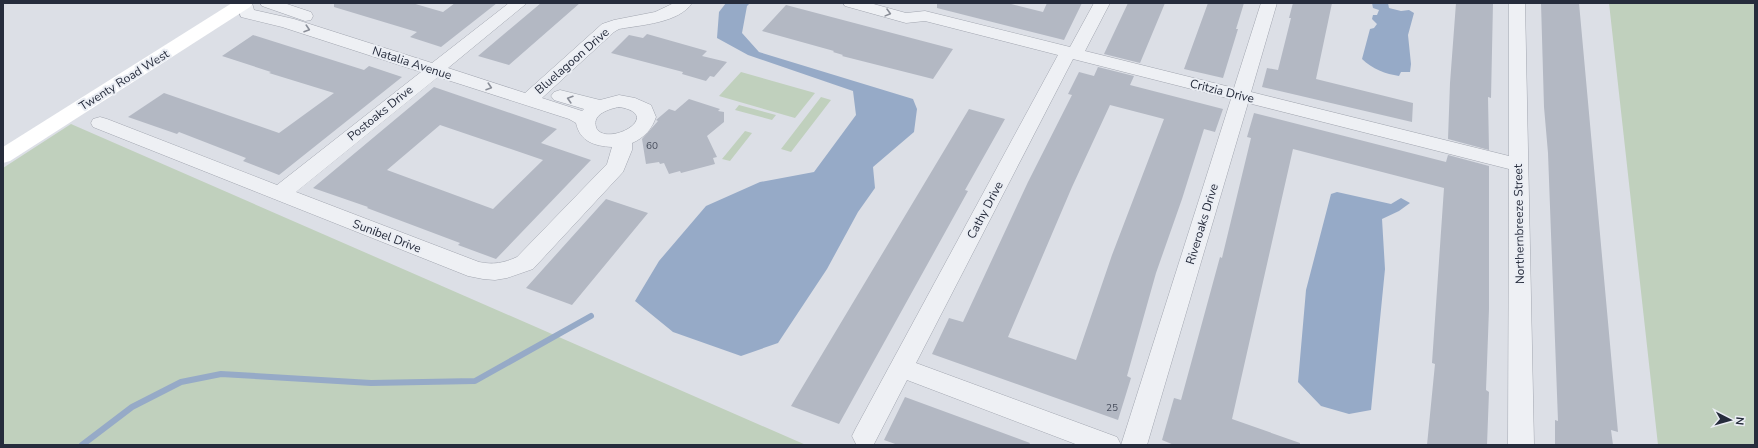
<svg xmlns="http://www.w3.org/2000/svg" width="1758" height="448" font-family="'Nunito Sans',sans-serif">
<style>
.green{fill:#c0d0bd}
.water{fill:#96aac7}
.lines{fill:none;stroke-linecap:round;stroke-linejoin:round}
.stream{stroke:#96aac7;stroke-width:6}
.building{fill:#b3b8c3;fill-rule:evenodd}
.street-casing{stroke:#a2a6b0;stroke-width:1}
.street{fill:#eef0f4;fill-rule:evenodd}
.secondary{fill:#fff;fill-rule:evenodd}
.oneway{stroke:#8a8e98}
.labels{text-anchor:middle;stroke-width:4;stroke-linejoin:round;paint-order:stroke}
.number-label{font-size:10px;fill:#494f5e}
.street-label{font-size:12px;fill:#262c3c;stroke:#ebeef4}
</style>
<rect width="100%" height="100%" fill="#dcdfe6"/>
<path class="green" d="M1609,3H1755V445H1658Z
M741,72L815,93L795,118L719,96Z
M821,97L831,100L791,152L781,149Z
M739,105L776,115L772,120L735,110Z
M71,124L806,445H3V168Z
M745,131L752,133L730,161L722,159Z"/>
<path class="water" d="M726,3H750L747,6L742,33L759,52L913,99L917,109L914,132L873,167L875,188L858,212L827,269L778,343L741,356L673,332L635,301L659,261L706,206L760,182L814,172L856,115L853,91L748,55L717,38L719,12Z
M1372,3H1388L1389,8L1401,11L1409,10L1414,13L1408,35L1411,64L1410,72H1401L1399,76C1386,74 1372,69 1362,59L1370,29L1374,28L1377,24L1372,19L1373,15H1377L1379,10L1373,8Z
M1337,192L1391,204L1401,198L1410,203L1399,211L1382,219L1385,269L1371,410L1349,414L1321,406L1298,382L1306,290L1331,194Z"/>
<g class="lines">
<path class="stream" d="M82,445L132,407L181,382L221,374L371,383L475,381L591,316"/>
</g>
<path class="building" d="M334,3H412L443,12L455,3H497L441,47L410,37L417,32L334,7Z
M541,3H580L509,65L478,56Z
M937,3H1007L1043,12L1047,3H1082L1064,40L937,8Z
M1128,3H1165L1140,63L1104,54Z
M1208,3H1244L1236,29H1238L1223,78L1184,69Z
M1293,3H1332L1316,79L1413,103L1412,122L1262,87L1267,68L1278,70L1291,18H1289Z
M1456,3H1493L1491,98L1488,97L1489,150L1448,139L1450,83Z
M1541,3H1579L1618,432L1611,430L1613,445H1555V420L1558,421L1548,153L1544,107Z
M786,5L953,49L933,79L842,56L843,55L833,52L834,51L762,31Z
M647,34L707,51L702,56L727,62L714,77L710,76L706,81L682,74L683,72L611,53L629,35L643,38Z
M253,35L364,70L369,66L402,77L279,175L243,161L246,158L179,132L177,134L128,117L164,93L279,133L334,93L269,73L271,72L222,56Z
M1098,67L1134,76L1130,85L1223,109L1215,132L1204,129L1182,199L1156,273L1127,376L1131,378L1118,420L932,354L949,318L963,322L1028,182L1072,95L1068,94L1079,72L1094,76ZM1110,105L1164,119L1112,255L1076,360L1008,337L1072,187Z
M434,87L557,129L541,143L591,160L496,259L458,245L460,243L367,208L368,207L313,188ZM440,125L543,160L493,209L387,170Z
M689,99L720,109L718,111L724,112V122L707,136L717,157L713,158L715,164L681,173L680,171L669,174L664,163L660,164L659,162L646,164L642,139L658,121L656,120L669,109L675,111Z
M969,109L1005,119L965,190L968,191L839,424L791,406Z
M1254,113L1446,162L1448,155L1489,166V309L1486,390L1489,392L1487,445H1427L1435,364L1432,363L1444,188L1293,149L1232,419L1300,443V445H1174L1162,440L1174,398L1181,400L1220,257L1222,258L1251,138L1247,137Z
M606,199L648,213L572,305L526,288Z
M905,397L1030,443L1029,445H898L884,440Z"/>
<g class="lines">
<g class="street-casing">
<path id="street" d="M236,3H252L254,10L294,19L432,63L509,3H527L448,68L525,93L602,24L614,20L655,12L674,3H692C679,23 641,25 619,29L614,32L542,98L582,111L584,109L554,100L551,96L554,92L560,90L600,100L619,95L635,98L651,105L656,117C652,129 644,138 632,143V150L623,172L533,269L507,278L495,280L483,279L468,276L93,127L91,123L93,119L100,117L107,119L277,185L421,72L282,27L241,17ZM438,77L569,119L576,123C580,142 595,146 612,147L607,164L517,257C504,263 493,265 479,262L296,192ZM619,107C657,113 626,137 605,134C601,133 597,131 596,127C592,114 609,109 619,107Z
M260,3H284L311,12L313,16L311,20L305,21L262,6Z
M843,3H870L906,13L925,11L1070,47L1094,3H1110L1085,51L1234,88L1261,3H1277L1251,92L1509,156V3H1525L1534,445H1508L1509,169L1248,103L1147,445H1121L1231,99L1073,59L916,363L1117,437L1121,445H1078L907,380L874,444H856L852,436L856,428L1058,55L925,21L906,23L845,6Z"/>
</g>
<use href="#street" class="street"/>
<path class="secondary" d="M232,3H253L250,7L10,161L3,163V147Z"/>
</g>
<defs><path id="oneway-chevron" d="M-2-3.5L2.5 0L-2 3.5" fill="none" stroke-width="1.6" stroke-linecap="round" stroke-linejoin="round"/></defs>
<g class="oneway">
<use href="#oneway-chevron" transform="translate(888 13) rotate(15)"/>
<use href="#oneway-chevron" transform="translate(307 29) rotate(18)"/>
<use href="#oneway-chevron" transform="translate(489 87) rotate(18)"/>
<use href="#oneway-chevron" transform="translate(570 99) rotate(-163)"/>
</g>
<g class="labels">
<g class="number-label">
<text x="652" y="149">60</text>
<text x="1112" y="411">25</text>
</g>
<g class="street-label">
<text transform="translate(572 61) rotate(-41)" y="4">Bluelagoon Drive</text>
<text transform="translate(412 63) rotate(18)" y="4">Natalia Avenue</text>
<text transform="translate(124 80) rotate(-32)" y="4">Twenty Road West</text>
<text transform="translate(1222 91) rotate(14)" y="4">Critzia Drive</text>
<text transform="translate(380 113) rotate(-39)" y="4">Postoaks Drive</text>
<text transform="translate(985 210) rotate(-62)" y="4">Cathy Drive</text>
<text transform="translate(1202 224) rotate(-73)" y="4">Riveroaks Drive</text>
<text transform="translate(1519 224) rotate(-91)" y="4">Northernbreeze Street</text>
<text transform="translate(387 236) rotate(21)" y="4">Sunibel Drive</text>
</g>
</g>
<rect width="1758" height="448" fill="none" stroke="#262c3c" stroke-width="8"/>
<g transform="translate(1730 420) rotate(96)" stroke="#ebeef4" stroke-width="3" paint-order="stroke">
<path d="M0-3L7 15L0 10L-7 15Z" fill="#262c3c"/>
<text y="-6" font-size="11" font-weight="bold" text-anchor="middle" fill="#262c3c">N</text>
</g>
</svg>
